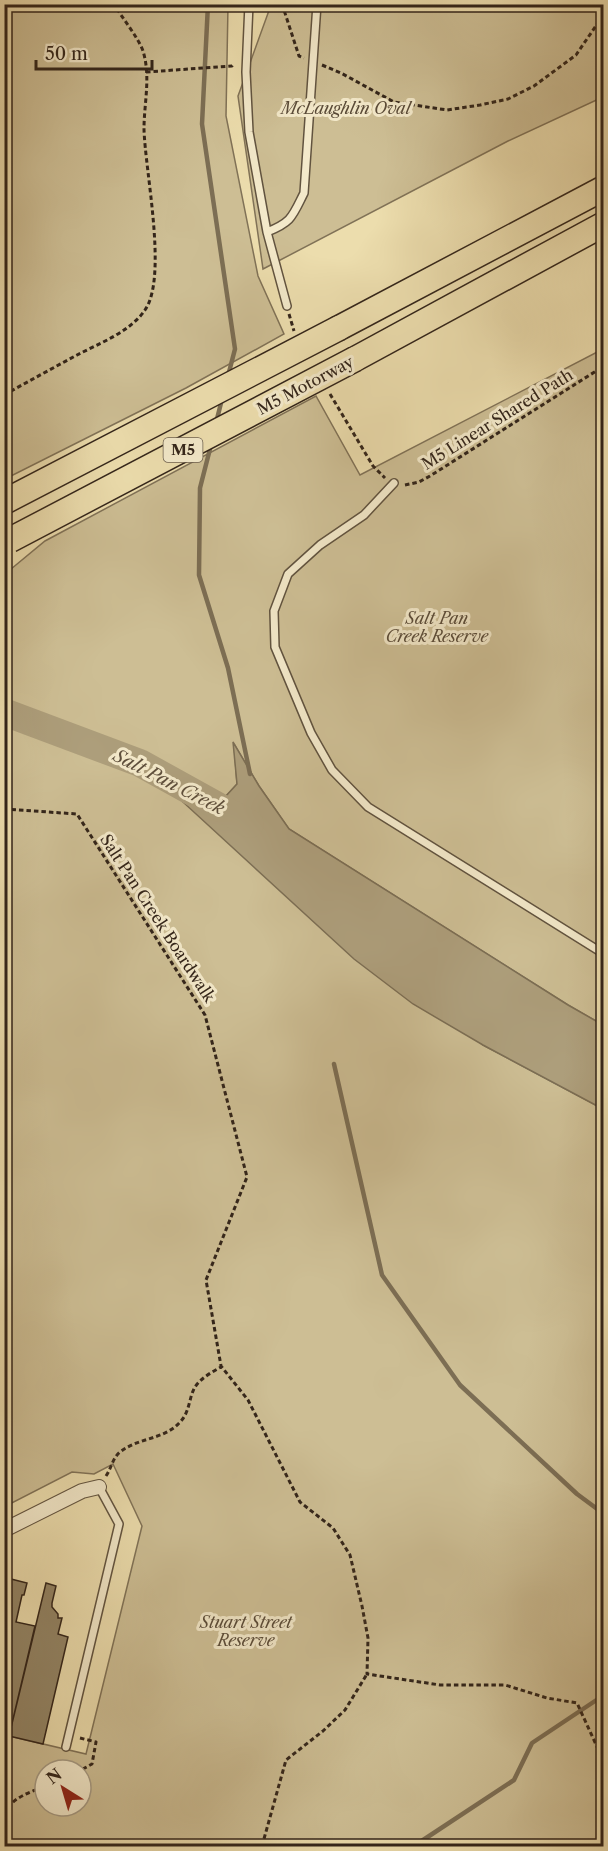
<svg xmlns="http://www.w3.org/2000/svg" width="608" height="1851" font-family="'Libre Caslon Text',serif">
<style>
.green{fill:#cdbe94;stroke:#807257;stroke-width:1.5;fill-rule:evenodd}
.water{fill:#ad9e7b;stroke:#7c6e54;stroke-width:1.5}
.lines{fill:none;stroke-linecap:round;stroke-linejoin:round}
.stream{stroke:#7c6e54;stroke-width:4.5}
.river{stroke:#ad9e7b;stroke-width:28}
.building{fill:#938566;stroke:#33251a;stroke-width:1.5}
.lane-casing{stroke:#61533f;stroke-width:10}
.street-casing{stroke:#61533f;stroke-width:16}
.highway-casing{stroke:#33251a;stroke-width:27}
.path{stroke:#33251a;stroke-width:3;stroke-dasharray:4.5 3;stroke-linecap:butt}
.lane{stroke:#f3e9ca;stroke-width:7}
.street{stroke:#f3e9ca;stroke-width:14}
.highway{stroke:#ecddad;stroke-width:24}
.highway-bridge-casing{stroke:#33251a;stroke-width:27;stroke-linecap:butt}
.highway-bridge{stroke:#ecddad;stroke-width:24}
.labels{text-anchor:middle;stroke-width:6;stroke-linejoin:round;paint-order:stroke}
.shield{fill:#f3e9ca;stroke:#6d604f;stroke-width:1.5}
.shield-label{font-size:15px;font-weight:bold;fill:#33251a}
.park-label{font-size:16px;font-style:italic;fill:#5a4b38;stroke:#f3e9ca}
.street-label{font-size:16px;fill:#33251a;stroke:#f3e9ca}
.water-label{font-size:18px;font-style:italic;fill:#5e4f3c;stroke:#f3e9ca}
</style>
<rect width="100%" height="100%" fill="#ecddad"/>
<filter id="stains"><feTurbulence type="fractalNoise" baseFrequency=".00333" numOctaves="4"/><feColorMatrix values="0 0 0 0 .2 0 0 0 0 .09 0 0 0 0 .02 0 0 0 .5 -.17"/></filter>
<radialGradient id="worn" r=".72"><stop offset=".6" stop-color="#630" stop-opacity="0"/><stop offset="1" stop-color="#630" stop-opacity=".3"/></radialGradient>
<path class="green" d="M5,4L228,5L226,116L258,276L284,334L186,388L5,479Z
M271,5H603V97L508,141L263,269L238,96Z
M603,349V1025L568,1005L289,829L259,786L234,744L237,784L215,808L185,803L483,1045L603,1109V1846H5L4,1757L9,1736L86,1754L142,1526L113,1464L94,1474L72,1472L6,1506L5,1503V574L45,541L316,396L360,475ZM45,1770H81V1806H45Z"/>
<path class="water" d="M233,742L259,786L289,829L568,1005L603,1025V1109L483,1045L413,1004L354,959L184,803L215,808L237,784Z"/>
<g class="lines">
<path class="stream" d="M208,4L202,124L235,349L228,376
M216,423L222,399
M211,445L200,488L199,575L228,668L250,774
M334,1064L382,1275L460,1385L577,1494L604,1514
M414,1846L514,1780L532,1743L604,1695"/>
<path class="river" d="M4,712L140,763L250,824"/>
</g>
<path class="building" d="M11,1579L27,1583L24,1595H22L16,1622L35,1626L9,1736L4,1735V1608Z
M46,1583L56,1586L52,1603V1607L58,1614V1618H62L58,1634L68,1637L43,1744L9,1736Z"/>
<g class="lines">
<g class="lane-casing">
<path id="lane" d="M249,4L246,72L249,132L267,232L287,306
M267,232C292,222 292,217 304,193L317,4
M394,483L364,515L320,545L288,574L274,611L275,647L311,733L332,770L368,807L604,954
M66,1747L119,1524L99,1487"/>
</g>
<g class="street-casing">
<path id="street" d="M4,1530L82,1491L99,1487"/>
</g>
<g class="highway-casing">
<path id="highway" d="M339,328L604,188
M355,359L604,224"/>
</g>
<path class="path" d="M282,4L299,56L304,58
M597,25L604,27
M322,65L341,73L394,102L447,110L480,105L508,99L534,86L576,55L604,14
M146,72L232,66L234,63
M289,314L294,331
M330,394L373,466L385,478
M4,395C29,381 53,368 77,355C100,343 130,332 145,310C168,277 145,171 144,129C144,103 151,77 143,51C138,37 122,18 114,4
M405,485L419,482L430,476L604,366
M4,809L77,814L205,1015L247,1177L206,1280L221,1366L248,1400L300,1502L333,1528L350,1555L362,1606L368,1638L367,1674L440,1685H505L547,1698L577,1703L604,1762
M106,1476C112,1467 112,1459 120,1452C139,1437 165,1440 181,1421C190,1411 189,1397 195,1387C201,1378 212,1372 221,1367
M80,1738L96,1742L92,1764L81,1770
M4,1814C12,1797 29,1793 45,1786
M262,1846L286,1760L323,1731L345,1710L367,1674"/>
<use href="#lane" class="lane"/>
<use href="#street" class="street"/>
<use href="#highway" class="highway"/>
<g class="highway-bridge-casing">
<path id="highway-bridge" d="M4,502L339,328
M10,540L355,359"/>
</g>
<use href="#highway-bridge" class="highway-bridge"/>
</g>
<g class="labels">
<rect class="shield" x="163.5" y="438" width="39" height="24" rx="4.5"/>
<g class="shield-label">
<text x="183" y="455">M5</text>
</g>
<g class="park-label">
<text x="346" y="114">McLaughlin Oval</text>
<text x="437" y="624">Salt Pan<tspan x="437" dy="18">Creek Reserve</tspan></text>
<text x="246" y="1628">Stuart Street<tspan x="246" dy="18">Reserve</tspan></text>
</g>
<g class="street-label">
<text transform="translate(305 385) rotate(-28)" y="6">M5 Motorway</text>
<text transform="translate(497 419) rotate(-32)" y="6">M5 Linear Shared Path</text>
<text transform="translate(158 918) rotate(57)" y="6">Salt Pan Creek Boardwalk</text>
</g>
<g class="water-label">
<text transform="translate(169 782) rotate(27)" y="6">Salt Pan Creek</text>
</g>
</g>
<rect width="608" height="1851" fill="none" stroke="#ecddad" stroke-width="24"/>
<rect x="6" y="6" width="596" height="1839" fill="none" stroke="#33251a" stroke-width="3"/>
<rect x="12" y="12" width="584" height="1827" fill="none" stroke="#33251a" stroke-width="1.5"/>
<g transform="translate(63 1788) rotate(323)"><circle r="28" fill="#f3e9ca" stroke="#a69b84" stroke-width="1.5"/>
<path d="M0-4.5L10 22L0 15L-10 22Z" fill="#8f2418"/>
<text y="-9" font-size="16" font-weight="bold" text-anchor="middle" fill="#33251a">N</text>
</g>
<path d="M36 60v9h116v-9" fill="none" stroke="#33251a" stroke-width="3"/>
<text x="45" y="60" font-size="18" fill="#33251a" stroke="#f3e9ca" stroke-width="4.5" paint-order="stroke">50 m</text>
<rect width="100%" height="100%" filter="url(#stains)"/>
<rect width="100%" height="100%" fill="url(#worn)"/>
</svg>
